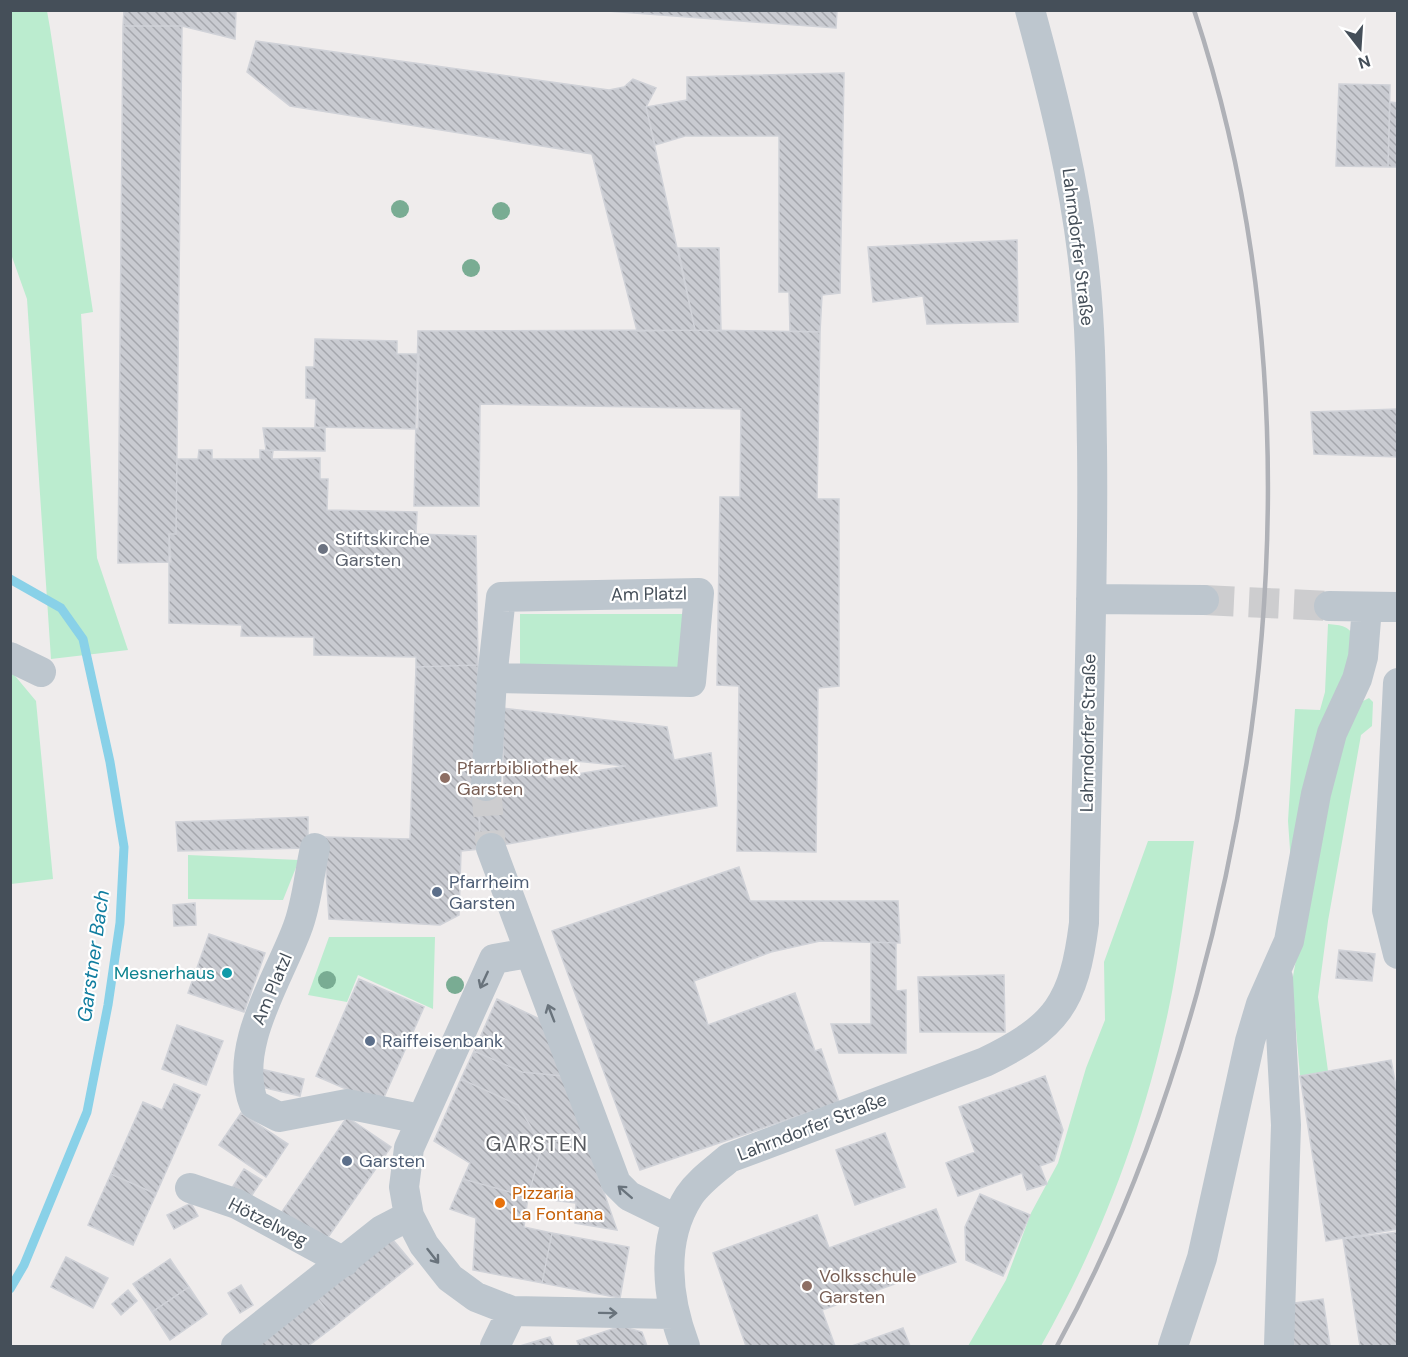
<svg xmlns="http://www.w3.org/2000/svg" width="1408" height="1357" font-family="'DM Sans',sans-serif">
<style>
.green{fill:#bbeccf}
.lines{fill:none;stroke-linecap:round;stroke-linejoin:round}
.stream{stroke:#89d1e8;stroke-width:9}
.building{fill:url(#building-back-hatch);stroke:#d0d2d8;stroke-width:1.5;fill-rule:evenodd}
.minor-tunnel{stroke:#cdcdcf;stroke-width:30;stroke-dasharray:30 15;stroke-linecap:butt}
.minor{stroke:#bdc6ce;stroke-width:30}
.rail{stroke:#afb1b7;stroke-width:4.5}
.tree{fill:#79ac93}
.oneway{stroke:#69737c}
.worship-dot{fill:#6b7280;stroke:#fff;stroke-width:2}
.education-dot{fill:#8d6e63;stroke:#fff;stroke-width:2}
.service-dot{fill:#5c6f8a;stroke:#fff;stroke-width:2}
.culture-dot{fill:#0f9aa8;stroke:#fff;stroke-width:2}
.food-dot{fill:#e8710a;stroke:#fff;stroke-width:2}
.labels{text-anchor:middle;stroke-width:4.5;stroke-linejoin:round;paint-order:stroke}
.street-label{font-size:18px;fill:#454f59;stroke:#fff}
.worship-label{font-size:18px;fill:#5b616d;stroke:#fff;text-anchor:start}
.education-label{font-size:18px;fill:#785e54;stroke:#fff;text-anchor:start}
.service-label{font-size:18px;fill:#4e5e75;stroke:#fff;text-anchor:start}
.culture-label{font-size:18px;fill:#0d838f;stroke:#fff;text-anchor:end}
.food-label{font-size:18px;fill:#c56008;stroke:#fff;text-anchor:start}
.water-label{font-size:20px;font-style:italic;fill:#117ea0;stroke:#fff}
.quarter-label{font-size:21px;letter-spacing:1.5px;fill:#595c61;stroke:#fff}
</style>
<defs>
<pattern id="building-back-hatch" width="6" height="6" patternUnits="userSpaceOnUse" patternTransform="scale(1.5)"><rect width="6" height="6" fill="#c9cbd1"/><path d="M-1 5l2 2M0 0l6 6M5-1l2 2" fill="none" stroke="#a5a7ad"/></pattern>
</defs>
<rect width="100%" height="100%" fill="#efecec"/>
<path class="green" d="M11,10L47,11L50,28L93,312L81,314L97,558L128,650L51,659L27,299L11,254Z
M520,614H686V671H520Z
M1328,624C1341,625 1350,626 1355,639L1292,879L1288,821L1295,709L1320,710L1325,692Z
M11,671L36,701L53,879L11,884Z
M1369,698L1373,702L1372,726L1361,735L1328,921L1318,997L1328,1071L1300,1076L1292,982L1333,755L1361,702Z
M1148,841H1194C1186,897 1180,956 1168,1012C1143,1129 1100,1242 1041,1346H968L1006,1280L1031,1213L1058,1163L1086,1068L1105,1020L1104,962Z
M188,855L299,860L283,900L188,899Z
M329,937H435L433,1009L358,975L347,1002L308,995Z"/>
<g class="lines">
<path class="stream" d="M10,579L61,608L83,639L110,762L124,847L120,923L108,1005L87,1112L24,1265L10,1289"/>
</g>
<path class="building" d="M124,10H236L235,39L182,26H123Z
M594,10H837L836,28Z
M123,26H182L176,534H169L171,562L118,563Z
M256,41L609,90L624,87L633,79L656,88L646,107L695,330L637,331L592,154L290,106L247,72Z
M844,73L840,293L822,295L820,332L790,331L789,292H779V136H685L655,145L646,107L687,100V77Z
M1339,84L1390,85L1388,167L1336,166Z
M1390,102L1398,103V167H1388Z
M1017,240L1018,322L927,324L923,296L873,302L868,247Z
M678,248H719L721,331L695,330Z
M695,330L820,332L817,499H839V686L818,688L816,852L737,851L739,686L717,685L720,497H740L741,409L480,404L479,506H414L418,331Z
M315,339L397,341V354H419L418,429L315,427L316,399L306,398V367H314Z
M1398,409V457L1314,454L1311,412Z
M263,428H325V451L266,450Z
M199,450H212V459H260V450L273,451L272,459L320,458V479H328L327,510L417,512L416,534L476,536L478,665L416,667V657L314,655V637L241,636L242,625L169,623V534H176L177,459H198Z
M478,665L480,849L461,851L459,915L440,925L329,919L324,837L410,839L416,667Z
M502,708L667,727L674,760L711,753L717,806L480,849L478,788L504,785ZM545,758L626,766L547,779Z
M308,817V848L178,851L176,822Z
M739,867L750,901H898L900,943L820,941L771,952L694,981L708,1025L795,993L815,1051L821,1049L839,1102L640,1170L552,931Z
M195,903L196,925L174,926L173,905Z
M209,934L265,953L244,1012L188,993Z
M871,942L896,943V991L906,990V1053H839L831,1024H871Z
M1339,950L1375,954L1372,981L1336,978Z
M1004,975L1005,1032H920L918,977Z
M359,979L424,1007L381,1104L316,1076Z
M497,999L544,1021L563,1076L522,1072L474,1051Z
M177,1025L223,1041L206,1085L162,1069Z
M474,1051L522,1072L563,1076L583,1132L542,1146L518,1105L461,1079Z
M1391,1060L1398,1097V1229L1326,1241L1300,1076Z
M261,1069L304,1079L300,1096L257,1086Z
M1045,1076L1063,1130L1054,1161L1040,1166L1047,1184L1027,1190L1022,1173L958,1196L946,1163L975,1152L959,1107Z
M461,1079L518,1105L542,1146L528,1197L463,1179L470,1163L434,1141Z
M174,1084L200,1095L156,1194L111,1174L143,1102L162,1110Z
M241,1113L288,1144L266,1177L219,1145Z
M347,1117L391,1147L324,1243L281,1213Z
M583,1132L617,1230L575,1223L576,1203L528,1197L542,1146Z
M885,1133L905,1187L855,1205L836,1150Z
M244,1169L262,1180L250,1198L232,1188Z
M111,1174L156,1194L133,1245L88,1225Z
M463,1179L528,1197L524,1227L552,1233L542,1283L473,1270L476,1218L450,1209Z
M980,1194L1030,1215L1003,1276L966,1260L965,1227Z
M191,1203L198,1216L174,1229L167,1215Z
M936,1209L956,1262L822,1310L835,1346H746L713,1253L817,1215L829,1248Z
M1398,1232V1346H1360L1343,1239Z
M552,1233L629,1247L620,1298L542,1283Z
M389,1235L413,1264L337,1324L314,1294Z
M66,1257L108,1278L93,1308L51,1287Z
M170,1259L189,1287L152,1312L133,1284Z
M241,1285L253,1305L240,1313L228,1293Z
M189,1287L207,1314L170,1340L152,1312Z
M128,1290L137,1301L121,1315L112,1304Z
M314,1294L337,1324L308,1346H247Z
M1323,1299L1330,1346H1294L1288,1304Z
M621,1326L642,1332L647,1346H579L577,1341Z
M903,1328L910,1346H852Z
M550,1337L554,1346H520Z"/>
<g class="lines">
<path class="minor-tunnel" d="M1204,600L1329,606
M486,786L491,848"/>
<path class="minor" d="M1091,599L1204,600
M1329,606L1398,607
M10,657L41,672
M1398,683L1387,910L1398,954
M486,786L492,678L501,597L699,593L691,682L492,678
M315,848C309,874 307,904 297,929C278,980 232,1048 254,1104L279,1117L347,1104L420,1119
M491,848L616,1183L629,1196L676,1219
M529,953L494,959L409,1148L404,1187L409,1216L424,1245L450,1278L476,1297L512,1311L673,1314
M1278,978L1286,1125L1279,1346
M190,1188L237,1204L344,1262
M236,1346L382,1230L409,1216
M495,1346L512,1311
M685,1346C667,1299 660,1241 689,1196C699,1181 715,1170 729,1158L985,1062C1057,1027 1074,1003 1084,923C1086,764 1094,606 1092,447C1091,391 1091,334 1085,277C1076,186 1054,98 1030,10
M1173,1346L1202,1258L1250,1041L1261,1004L1289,941L1316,794L1332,733L1357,679L1363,657L1367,607"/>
<path class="rail" d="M1057,1346C1118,1235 1163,1115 1197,993C1285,675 1299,327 1194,10"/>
</g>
<g class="tree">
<circle cx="400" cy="209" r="9"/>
<circle cx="501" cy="211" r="9"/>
<circle cx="471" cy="268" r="9"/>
<circle cx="327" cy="980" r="9"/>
<circle cx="455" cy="985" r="9"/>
</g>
<defs><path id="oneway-shaft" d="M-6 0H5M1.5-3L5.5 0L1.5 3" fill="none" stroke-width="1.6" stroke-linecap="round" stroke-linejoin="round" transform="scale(1.5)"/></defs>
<g class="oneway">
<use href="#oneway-shaft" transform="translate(484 980) rotate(115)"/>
<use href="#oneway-shaft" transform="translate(551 1013) rotate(-111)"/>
<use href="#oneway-shaft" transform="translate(625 1192) rotate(-139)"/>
<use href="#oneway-shaft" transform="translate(433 1256) rotate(52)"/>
<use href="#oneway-shaft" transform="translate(608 1313) rotate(1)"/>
</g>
<circle class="worship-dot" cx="323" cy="549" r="6"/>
<g class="education-dot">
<circle cx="445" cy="778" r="6"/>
<circle cx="807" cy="1286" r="6"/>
</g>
<g class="service-dot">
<circle cx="437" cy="892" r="6"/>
<circle cx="370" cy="1041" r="6"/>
<circle cx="347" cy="1161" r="6"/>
</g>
<circle class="culture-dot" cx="227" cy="973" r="6"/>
<circle class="food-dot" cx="500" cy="1203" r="6"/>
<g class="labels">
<g class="street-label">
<text transform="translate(1078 247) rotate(83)" y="6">Lahrndorfer Straße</text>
<text transform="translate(649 594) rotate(-1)" y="6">Am Platzl</text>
<text transform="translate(1088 733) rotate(-89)" y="6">Lahrndorfer Straße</text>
<text transform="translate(272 989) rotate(-67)" y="6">Am Platzl</text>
<text transform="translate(812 1127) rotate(-21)" y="6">Lahrndorfer Straße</text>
<text transform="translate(268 1222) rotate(27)" y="6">Hötzelweg</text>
</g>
<g class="worship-label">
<text x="335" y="545">Stiftskirche<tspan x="335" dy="21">Garsten</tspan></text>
</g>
<g class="education-label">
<text x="457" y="774">Pfarrbibliothek<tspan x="457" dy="21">Garsten</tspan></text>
<text x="819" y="1282">Volksschule<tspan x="819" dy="21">Garsten</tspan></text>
</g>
<g class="service-label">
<text x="449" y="888">Pfarrheim<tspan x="449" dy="21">Garsten</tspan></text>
<text x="382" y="1047">Raiffeisenbank</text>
<text x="359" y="1167">Garsten</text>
</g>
<g class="culture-label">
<text x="215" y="979">Mesnerhaus</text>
</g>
<g class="food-label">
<text x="512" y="1199">Pizzaria<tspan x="512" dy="21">La Fontana</tspan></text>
</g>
<g class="water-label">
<text transform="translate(93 956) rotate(-82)" y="7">Garstner Bach</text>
</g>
<g class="quarter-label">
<text x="537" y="1151">GARSTEN</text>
</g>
</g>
<rect width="1408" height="1357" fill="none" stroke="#454f59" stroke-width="24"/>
<g transform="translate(1360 48) rotate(163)" stroke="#ffffff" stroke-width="4.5" paint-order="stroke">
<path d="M0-4.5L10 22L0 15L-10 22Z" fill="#454f59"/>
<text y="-9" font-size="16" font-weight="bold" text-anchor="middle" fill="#454f59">N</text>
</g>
</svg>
